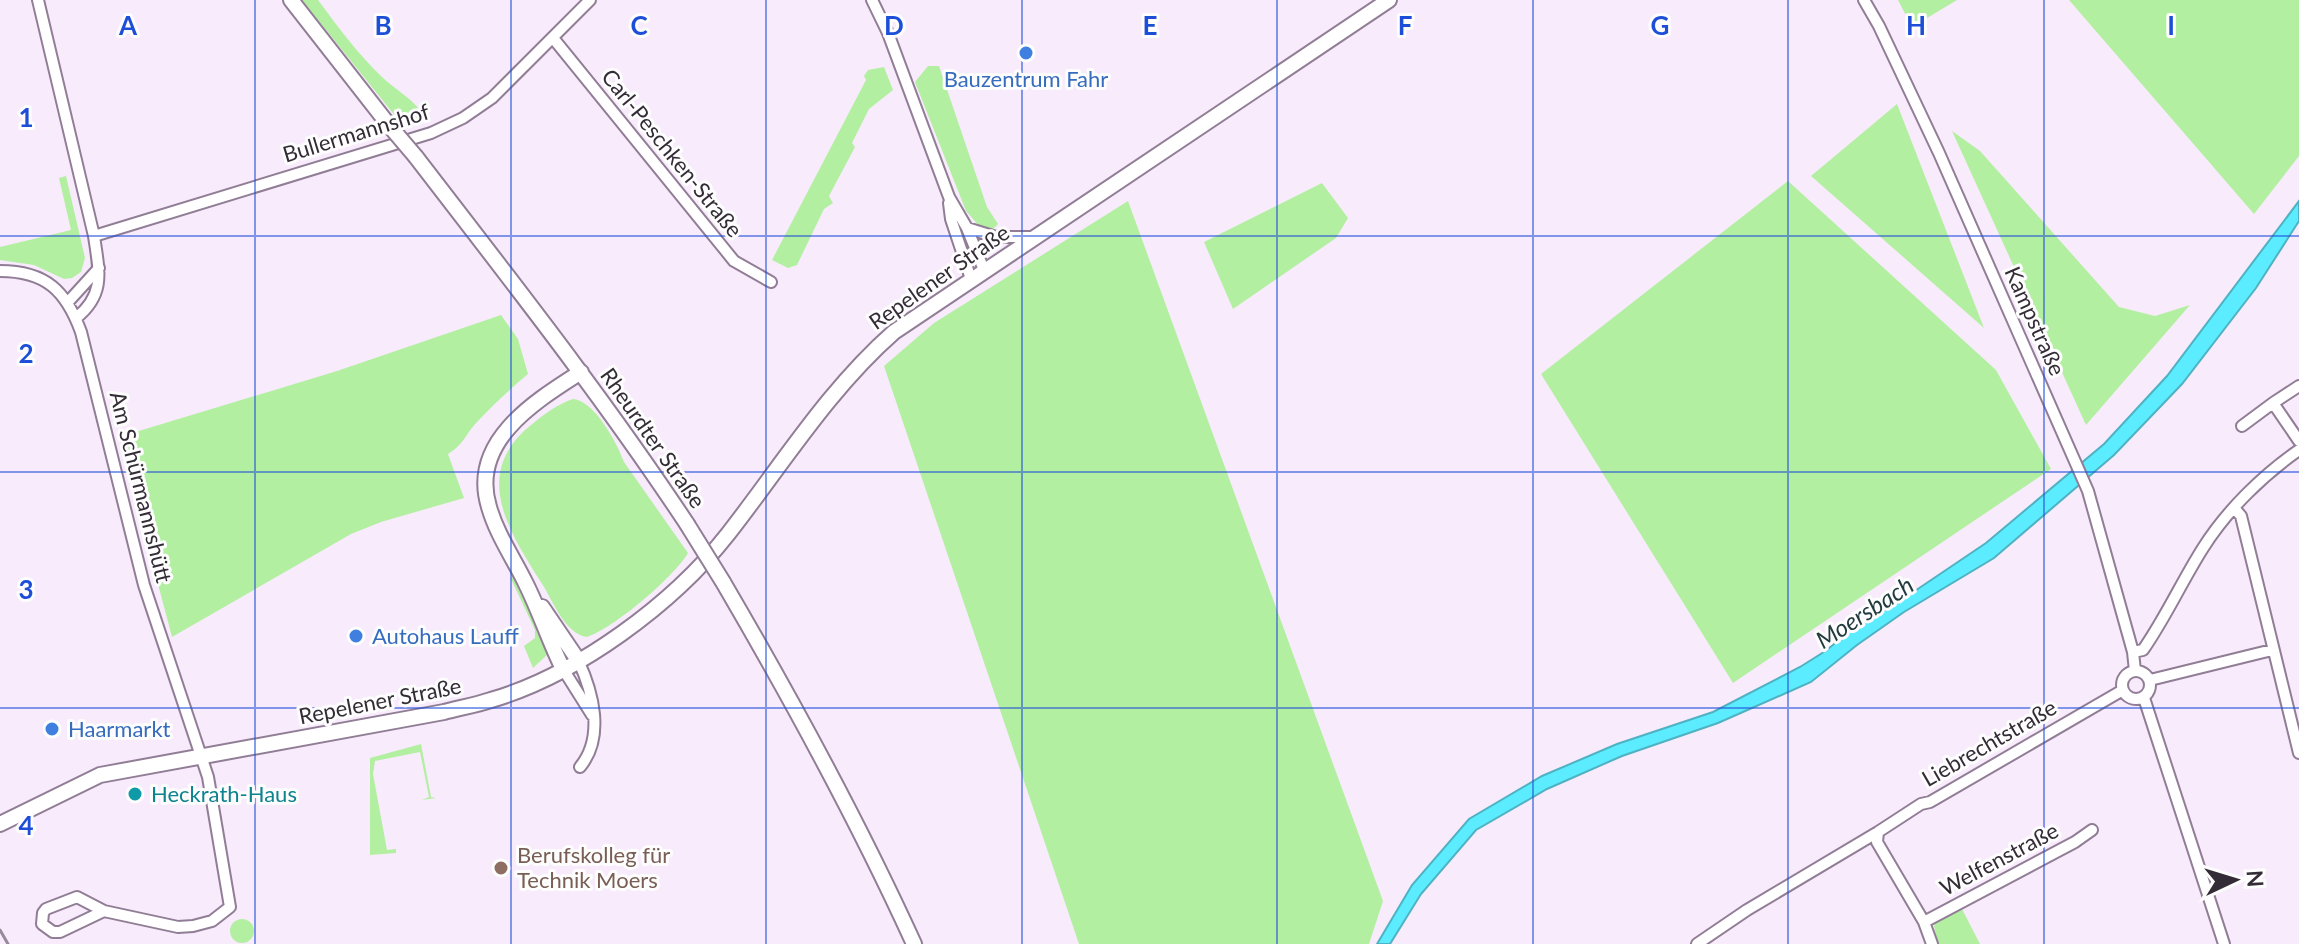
<svg xmlns="http://www.w3.org/2000/svg" width="2299" height="944" font-family="Lato,sans-serif">
<style>
.green{fill:#b3efa1}
.water{fill:#5becff;stroke:#4fb2c2;stroke-width:2}
.lines{fill:none;stroke-linecap:round;stroke-linejoin:round}
.minor-casing{stroke:#917e96;stroke-width:14}
.secondary-casing{stroke:#917e96;stroke-width:18}
.minor{stroke:#fff;stroke-width:10}
.secondary{stroke:#fff;stroke-width:14}
.rail{stroke:#968c99;stroke-width:3}
.secondary-bridge-casing{stroke:#917e96;stroke-width:18;stroke-linecap:butt}
.secondary-bridge{stroke:#fff;stroke-width:14}
.grid{fill:none;stroke:#1d4ed8;stroke-width:2;stroke-opacity:0.55}
.shop-dot{fill:#3f7fe0;stroke:#fdfdfd;stroke-width:3}
.culture-dot{fill:#0f9aa8;stroke:#fdfdfd;stroke-width:3}
.education-dot{fill:#8d6e63;stroke:#fdfdfd;stroke-width:3}
.labels{text-anchor:middle;stroke-width:6;stroke-linejoin:round;paint-order:stroke}
.shop-label{font-size:22px;fill:#366cbe;stroke:#fdfdfd;text-anchor:start}
.street-label{font-size:22px;fill:#332b35;stroke:#fdfdfd}
.culture-label{font-size:22px;fill:#0d838f;stroke:#fdfdfd;text-anchor:start}
.education-label{font-size:22px;fill:#785e54;stroke:#fdfdfd;text-anchor:start}
.water-label{font-size:24px;font-style:italic;fill:#223b3e;stroke:#fdfdfd}
.grid-label{font-size:26px;text-anchor:middle;font-weight:bold;fill:#1d4ed8;stroke:#fdfdfd;stroke-width:6;stroke-linejoin:round;paint-order:stroke}
</style>
<rect width="100%" height="100%" fill="#f8ebfc"/>
<path class="green" d="M302,0H318C338,27 358,54 382,77C396,90 413,99 424,115L421,122L414,125L405,123L396,117Z
M1898,0H1957L1912,27Z
M2069,0H2299V156L2254,214Z
M928,66H939L987,207L998,224L993,229L980,227L966,211L915,82Z
M884,67L893,90L869,109L852,143L855,147L829,196L833,203L824,209L797,265L788,268L772,260L866,80L864,76L868,70Z
M1897,104L1984,328L1811,176Z
M1952,131L1980,151L2119,307L2155,316L2190,305L2086,425Z
M66,176L85,258L81,272L72,278L64,279L34,265L0,260V247L71,230L59,178Z
M1788,181L1996,370L2051,469L1733,683L1541,374Z
M1322,183L1348,218L1336,238L1233,309L1204,242Z
M1128,201L1383,901L1369,944H1079L884,366L934,323Z
M501,315L518,339L528,374C510,389 493,405 477,422C464,436 465,443 448,454L464,498L381,522L351,534L172,637L119,437L337,371Z
M573,399C595,401 617,443 624,462L688,553C673,578 614,628 587,637C566,634 554,604 544,587C511,534 469,475 531,425C544,414 558,404 573,399Z
M512,576L547,647L548,654L533,668L524,646L535,638V630L511,579Z
M421,744L431,797L436,798L422,800L429,797L420,752L375,761L373,774L387,850L396,849V853L370,855V758Z
M1962,909L1980,944H1938L1934,926L1936,922Z
M230 931a12 12 0 1 1 24 0a12 12 0 1 1-24 0Z"/>
<path class="water" d="M2299,201V221L2256,288L2182,384L2114,455L1994,558L1904,612L1857,645L1811,682L1718,723L1622,756L1547,789L1476,830L1421,894L1390,944H1377L1412,885L1469,819L1542,776L1617,744L1713,712L1800,667L1827,650L1849,631L1897,603L1986,543L2104,444L2167,376Z"/>
<g class="lines">
<g class="minor-casing">
<path id="minor" d="M38,0L94,236C99,271 106,294 76,318
M872,0L888,33L949,197L967,228L984,270
M1864,0L1879,26L1939,153L2088,491L2133,652L2135,671
M553,38L734,261L771,282
M949,203L951,219L971,279
M967,228L996,237H1034
M94,236L431,133L463,118L492,98L590,0
M0,271C46,271 66,291 81,332L144,585L208,777L230,907L212,921L193,926L178,927L104,911L77,897L46,909L43,913L42,924L53,932H60L104,911
M68,302L99,268
M2299,386L2273,403L2299,441
M2242,426L2273,403
M2235,509L2241,516L2299,753
M2133,652L2143,650C2166,617 2182,581 2203,548C2227,510 2263,475 2299,450
M578,660C593,692 605,737 580,767
M563,669L592,715
M2122 685a14 14 0 1 1 28 0a14 14 0 1 1-28 0Z
M2150,680L2272,650
M2144,698L2224,944
M1924,922L2075,842L2092,830
M1697,944L1747,910L1878,832
M1932,944L1924,922L1877,842L1878,832L1921,804L1930,802L2123,690"/>
</g>
<g class="secondary-casing">
<path id="secondary" d="M291,0L388,124
M416,157C509,278 603,397 687,524
M723,582C792,700 857,819 914,944
M542,607L578,660
M563,669C549,641 540,612 526,584C514,559 497,535 489,507C469,442 534,402 581,372
M0,824L100,775L444,712C459,708 476,705 491,700C577,675 673,604 728,534C782,465 828,390 894,332L1389,0"/>
</g>
<use href="#minor" class="minor"/>
<use href="#secondary" class="secondary"/>
<path class="rail" d="M0,930L8,944"/>
<g class="secondary-bridge-casing">
<path id="secondary-bridge" d="M388,124L416,157
M687,524L723,582"/>
</g>
<use href="#secondary-bridge" class="secondary-bridge"/>
</g>
<path class="grid" d="M255,0V944M511,0V944M766,0V944M1022,0V944M1277,0V944M1533,0V944M1788,0V944M2044,0V944M0,236H2299M0,472H2299M0,708H2299"/>
<g class="shop-dot">
<circle cx="1026" cy="53" r="8"/>
<circle cx="356" cy="636" r="8"/>
<circle cx="52" cy="729" r="8"/>
</g>
<circle class="culture-dot" cx="135" cy="794" r="8"/>
<circle class="education-dot" cx="501" cy="868" r="8"/>
<g class="labels">
<g class="shop-label">
<text x="1026" y="87" text-anchor="middle">Bauzentrum Fahr</text>
<text x="372" y="644">Autohaus Lauff</text>
<text x="68" y="737">Haarmarkt</text>
</g>
<g class="street-label">
<text transform="translate(356 133) rotate(-17)" y="8">Bullermannshof</text>
<text transform="translate(672 153) rotate(51)" y="8">Carl-Peschken-Straße</text>
<text transform="translate(939 277) rotate(-35)" y="8">Repelener Straße</text>
<text transform="translate(2035 321) rotate(66)" y="8">Kampstraße</text>
<text transform="translate(653 438) rotate(55)" y="8">Rheurdter Straße</text>
<text transform="translate(141 487) rotate(76)" y="8">Am Schürmannshütt</text>
<text transform="translate(380 701) rotate(-11)" y="8">Repelener Straße</text>
<text transform="translate(1989 743) rotate(-30)" y="8">Liebrechtstraße</text>
<text transform="translate(1999 859) rotate(-28)" y="8">Welfenstraße</text>
</g>
<g class="culture-label">
<text x="151" y="802">Heckrath-Haus</text>
</g>
<g class="education-label">
<text x="517" y="863">Berufskolleg für<tspan x="517" dy="25">Technik Moers</tspan></text>
</g>
<g class="water-label">
<text transform="translate(1865 613) rotate(-33)" y="8">Moersbach</text>
</g>
</g>
<g class="grid-label">
<text x="128" y="35">A</text>
<text x="383" y="35">B</text>
<text x="639" y="35">C</text>
<text x="894" y="35">D</text>
<text x="1150" y="35">E</text>
<text x="1405" y="35">F</text>
<text x="1660" y="35">G</text>
<text x="1916" y="35">H</text>
<text x="2171" y="35">I</text>
<text x="26" y="127">1</text>
<text x="26" y="363">2</text>
<text x="26" y="599">3</text>
<text x="26" y="835">4</text>
</g>
<g transform="translate(2235 880) rotate(86)" stroke="#fdfdfd" stroke-width="6" paint-order="stroke">
<path d="M0-6L14 30L0 20L-14 30Z" fill="#332b35"/>
<text y="-12" font-size="22" font-weight="bold" text-anchor="middle" fill="#332b35">N</text>
</g>
</svg>
